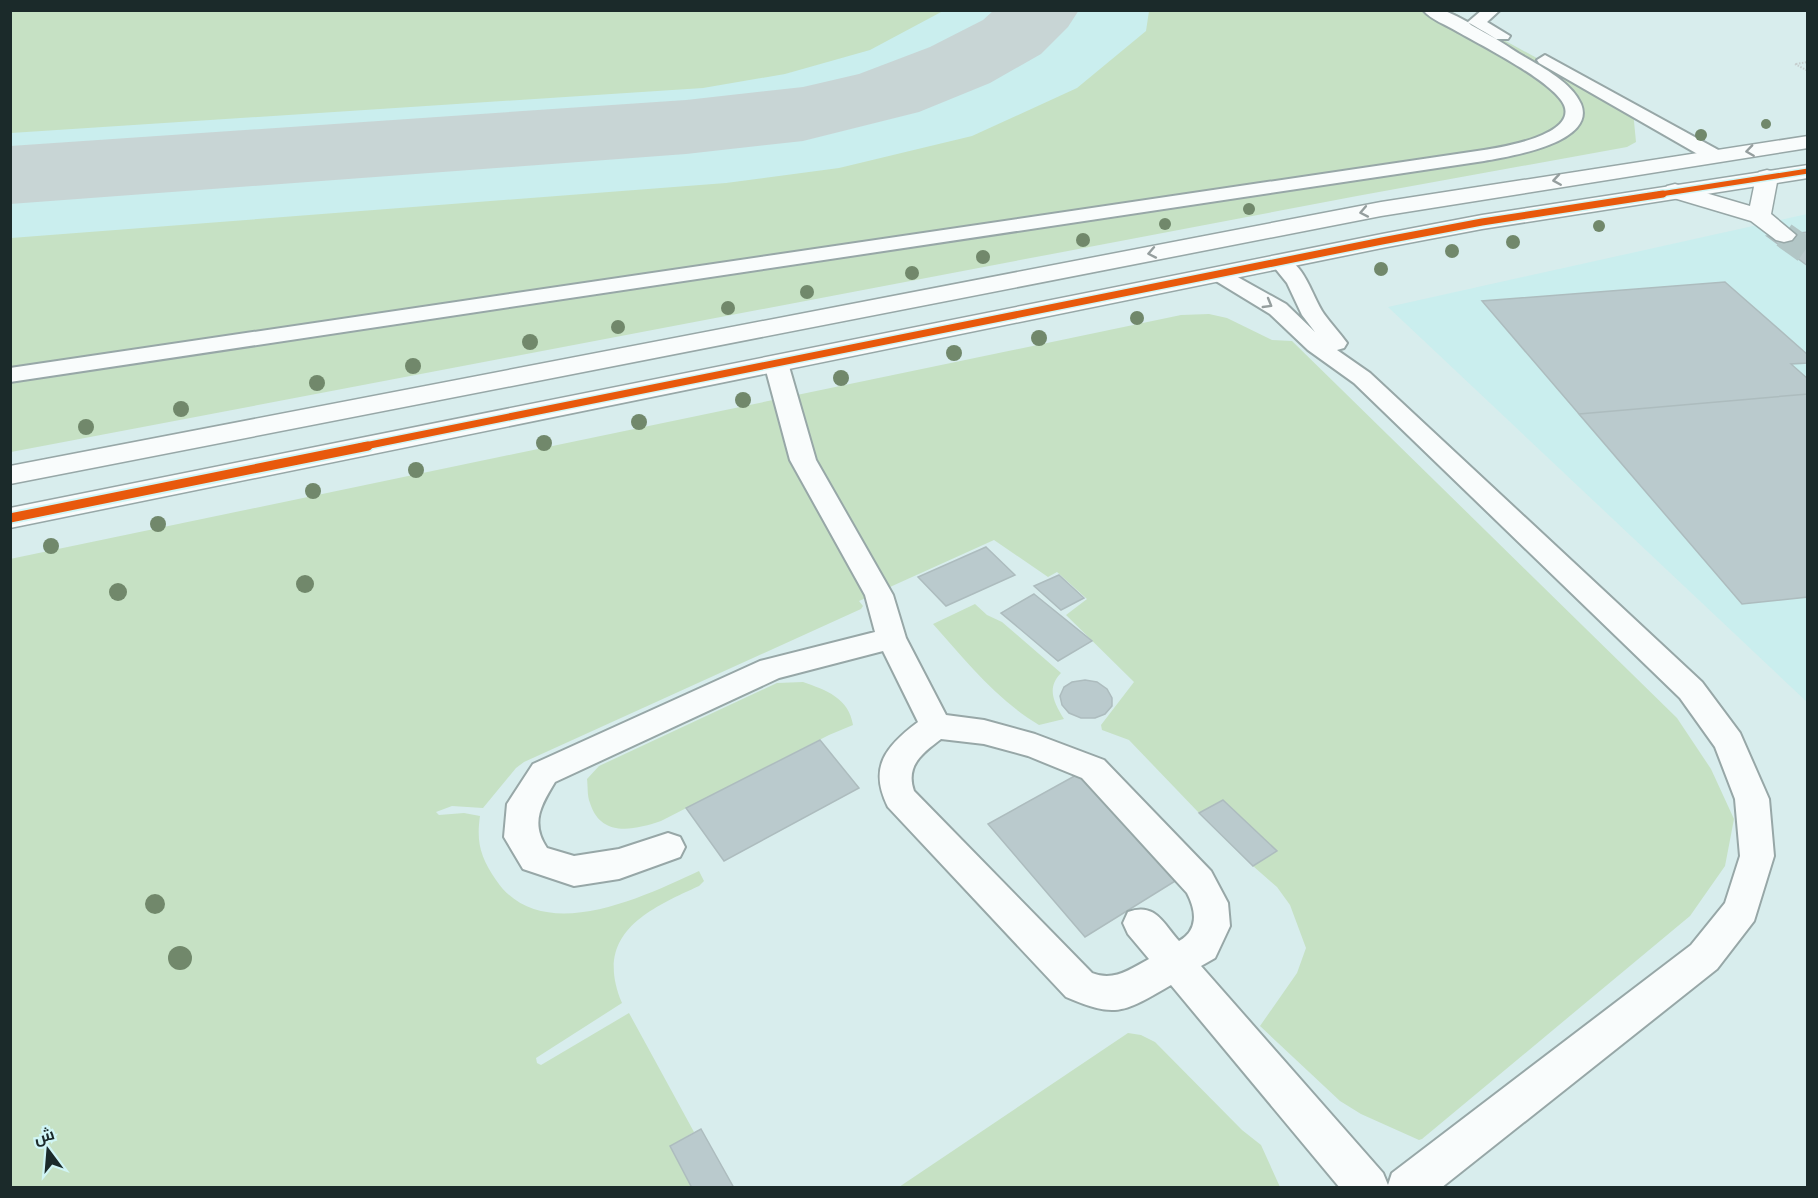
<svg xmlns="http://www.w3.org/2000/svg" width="1818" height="1198" font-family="'Playfair Display',Cairo,serif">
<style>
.built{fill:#caeeee}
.green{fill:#c6e1c4}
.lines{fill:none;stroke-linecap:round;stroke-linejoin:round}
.taxiway{fill:#c8d5d5;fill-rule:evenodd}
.building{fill:#bacacd;stroke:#adbcbe;stroke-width:1.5}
.street-tunnel{stroke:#b2c6c6;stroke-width:26;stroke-dasharray:26 13;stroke-linecap:butt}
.lane-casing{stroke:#97a7a7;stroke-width:4}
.street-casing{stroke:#97a7a7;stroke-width:3}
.secondary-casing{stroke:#97a7a7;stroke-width:3}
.path{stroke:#c6cece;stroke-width:2;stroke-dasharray:1.5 1.5;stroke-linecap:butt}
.lane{fill:#f9fcfc;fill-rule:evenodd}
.street{fill:#f9fcfc;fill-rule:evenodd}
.secondary{fill:#f9fcfc;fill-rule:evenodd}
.cycleway-far2-casing{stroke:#d0f5f5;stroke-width:8}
.cycleway-far1-casing{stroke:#d0f5f5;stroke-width:10}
.cycleway-casing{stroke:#d0f5f5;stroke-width:13}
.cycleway-far2{stroke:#e8590c;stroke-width:5}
.cycleway-far1{stroke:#e8590c;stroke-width:7}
.cycleway{stroke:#e8590c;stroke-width:9}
.tree{fill:#71886b}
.oneway{stroke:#959e9e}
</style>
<rect width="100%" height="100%" fill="#d8eded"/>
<path class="built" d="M11,11H1451L1633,111L11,387Z
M1807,214V702L1388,307Z"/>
<path class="green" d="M11,10H943V11L870,50L785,74L703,88L11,133Z
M1149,11H1451L1633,111L1636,142L1627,147L1357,196L11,452V238L726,183L839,168L972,136L1077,88L1146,31Z
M1209,314L1227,318L1272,340L1292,341L1677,718L1711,769L1734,819L1725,866L1690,916L1422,1139L1419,1140L1361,1114L1340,1101L1260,1026L1297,973L1306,948L1290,905L1277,887L1253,866L1276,850L1223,800L1199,813L1129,740L1102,730L1101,725L1134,682L1066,615L1087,599L1057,572L1048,577L994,540L859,601L863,606L861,609L524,762L516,768L483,808L452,806L436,812L439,815L464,813L480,816C476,843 481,858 496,880C541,947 643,897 699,871L704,881L699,886C646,910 593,935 622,1003L536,1058L537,1063L541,1065L629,1013L694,1132L671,1146L692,1187H11L10,559L1181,315Z
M975,604L987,615L1002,622L1061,673C1046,688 1054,703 1064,719L1039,725C997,700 966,661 933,624Z
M803,682C826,690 849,698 853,725L829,735L661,821C634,830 601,838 590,803C587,796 588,786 587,779L599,766L777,683Z
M1128,1033L1141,1035L1155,1042L1242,1130L1261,1145L1280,1187H899Z"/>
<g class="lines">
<path class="taxiway" d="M994,10H1079L1068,27L1041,54L990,83L919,112L803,141L686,154L10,204V146L686,100L803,87L859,74L930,47L983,20Z"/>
</g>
<path class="building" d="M1808,232V266L1767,236Z
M1725,282L1808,355V363L1791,364L1808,379V394L1579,414L1482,301Z
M1808,394V597L1742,604L1579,414Z
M986,547L1015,575L946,606L918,577Z
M1059,575L1084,598L1061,610L1034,586Z
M1034,594L1092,641L1058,661L1001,613Z
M1085,680L1097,682L1107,689L1112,698V706L1105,714L1095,718H1081L1069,713L1062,705L1060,696L1064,687L1072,682Z
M820,740L859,788L724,861L686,808Z
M1080,773L1180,878L1085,937L988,824Z
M1223,800L1277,851L1253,866L1199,813Z
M701,1129L734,1188H692L670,1146Z"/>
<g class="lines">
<path class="street-tunnel" d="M1784,235L1808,252"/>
<g class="lane-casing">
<path id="lane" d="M1423,10C1429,10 1436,9 1441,10C1456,13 1503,43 1518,53C1538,65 1571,81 1581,104C1597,143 1507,157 1484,161L10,382V368L1484,150C1503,147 1577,135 1564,105C1554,82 1481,45 1458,32C1447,25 1431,20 1423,10Z
M1482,10H1500L1487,22L1510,36L1508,39H1496L1471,25L1468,22Z
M1545,55L1722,152L1724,156L1722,160H1708L1539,63L1537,60Z
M1280,256C1305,262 1311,295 1324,314C1331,324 1340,333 1347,343L1344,348L1337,350L1370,373L1702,682L1740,733L1769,799L1774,856L1754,921L1717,969L1441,1188H1340L1171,985C1124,1012 1117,1019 1066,997L888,807C868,767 886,746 918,722L883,651L779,678L555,782C541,805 530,823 547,848L574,856L619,849L668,833L680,837L685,847L680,857L619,879L574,886L523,869L504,837L507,804L533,764L760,661L875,632L865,595L790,460L764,363L768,358L776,356L784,358L788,363L816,460L893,595L906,638L946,715L984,720L1035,734L1104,760L1211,871L1228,903L1230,926L1215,958L1201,966L1383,1173L1388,1185L1392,1173L1691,945L1725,903L1740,856L1735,799L1715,747L1680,698L1354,383L1308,350L1270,314L1211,278L1207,274L1211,270L1218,268L1225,270L1286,304L1315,332L1302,315L1287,283L1270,262L1273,258ZM941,739L984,744L1028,756L1082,778L1187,893C1196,910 1199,930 1179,941C1163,923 1155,902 1128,912L1123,923L1128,934L1149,959C1130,969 1114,982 1092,973L914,791C905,765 923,753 941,739Z"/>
</g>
<g class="street-casing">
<path id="street" d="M1767,170L1775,172L1778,177L1771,214L1796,235L1792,240L1784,242L1776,240L1751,221L1667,196L1664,191L1667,186L1675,184L1750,206L1756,177L1759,172Z"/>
</g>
<g class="secondary-casing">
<path id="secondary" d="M1808,136V148L1381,216L10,484V466L1381,202Z
M1808,165V178L1482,229L1382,248L10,528V508L1382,234L1482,215Z"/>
</g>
<path class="path" d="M1795,64L1808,71
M1796,64L1808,62"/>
<use href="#lane" class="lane"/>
<use href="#street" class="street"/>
<use href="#secondary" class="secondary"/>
<g class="cycleway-far2-casing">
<path id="cycleway-far2" d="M1654,195L1808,171"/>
</g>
<g class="cycleway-far1-casing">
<path id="cycleway-far1" d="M360,447L1382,241L1482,222L1663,194"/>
</g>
<g class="cycleway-casing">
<path id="cycleway" d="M10,518L368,446"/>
</g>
<use href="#cycleway-far2" class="cycleway-far2"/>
<use href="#cycleway-far1" class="cycleway-far1"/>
<use href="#cycleway" class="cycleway"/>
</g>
<g class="tree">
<circle cx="1766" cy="124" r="5"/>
<circle cx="1701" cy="135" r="6"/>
<circle cx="1249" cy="209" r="6"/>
<circle cx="1165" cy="224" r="6"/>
<circle cx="1599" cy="226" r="6"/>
<circle cx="1083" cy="240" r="7"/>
<circle cx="1513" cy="242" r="7"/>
<circle cx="1452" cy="251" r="7"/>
<circle cx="983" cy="257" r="7"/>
<circle cx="1381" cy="269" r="7"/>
<circle cx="912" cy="273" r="7"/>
<circle cx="807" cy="292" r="7"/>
<circle cx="728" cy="308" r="7"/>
<circle cx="1137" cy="318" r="7"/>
<circle cx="618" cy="327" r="7"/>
<circle cx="1039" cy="338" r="8"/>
<circle cx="530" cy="342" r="8"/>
<circle cx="954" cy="353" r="8"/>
<circle cx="413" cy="366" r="8"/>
<circle cx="841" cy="378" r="8"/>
<circle cx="317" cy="383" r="8"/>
<circle cx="743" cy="400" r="8"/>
<circle cx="181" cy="409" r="8"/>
<circle cx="639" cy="422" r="8"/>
<circle cx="86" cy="427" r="8"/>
<circle cx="544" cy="443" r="8"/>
<circle cx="416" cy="470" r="8"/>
<circle cx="313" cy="491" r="8"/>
<circle cx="158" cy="524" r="8"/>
<circle cx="51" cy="546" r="8"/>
<circle cx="305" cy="584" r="9"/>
<circle cx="118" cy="592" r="9"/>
<circle cx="155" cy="904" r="10"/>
<circle cx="180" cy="958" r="12"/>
</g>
<defs><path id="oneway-chevron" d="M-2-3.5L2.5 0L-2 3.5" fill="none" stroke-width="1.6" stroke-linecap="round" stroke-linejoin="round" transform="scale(1.5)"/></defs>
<g class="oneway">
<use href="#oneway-chevron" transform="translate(1750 151) rotate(172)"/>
<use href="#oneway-chevron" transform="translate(1557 180) rotate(171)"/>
<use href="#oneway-chevron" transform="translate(1364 212) rotate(169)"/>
<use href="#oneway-chevron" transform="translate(1152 253) rotate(169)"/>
<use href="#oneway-chevron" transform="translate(1268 304) rotate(30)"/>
</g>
<rect width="1818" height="1198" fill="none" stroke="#1b2a2a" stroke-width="24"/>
<g transform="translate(48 1150) rotate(344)" stroke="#d0f5f5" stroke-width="4.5" paint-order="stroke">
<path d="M0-4.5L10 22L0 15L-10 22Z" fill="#1b2a2a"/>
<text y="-9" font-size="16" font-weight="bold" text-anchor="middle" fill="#1b2a2a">ش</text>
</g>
</svg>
